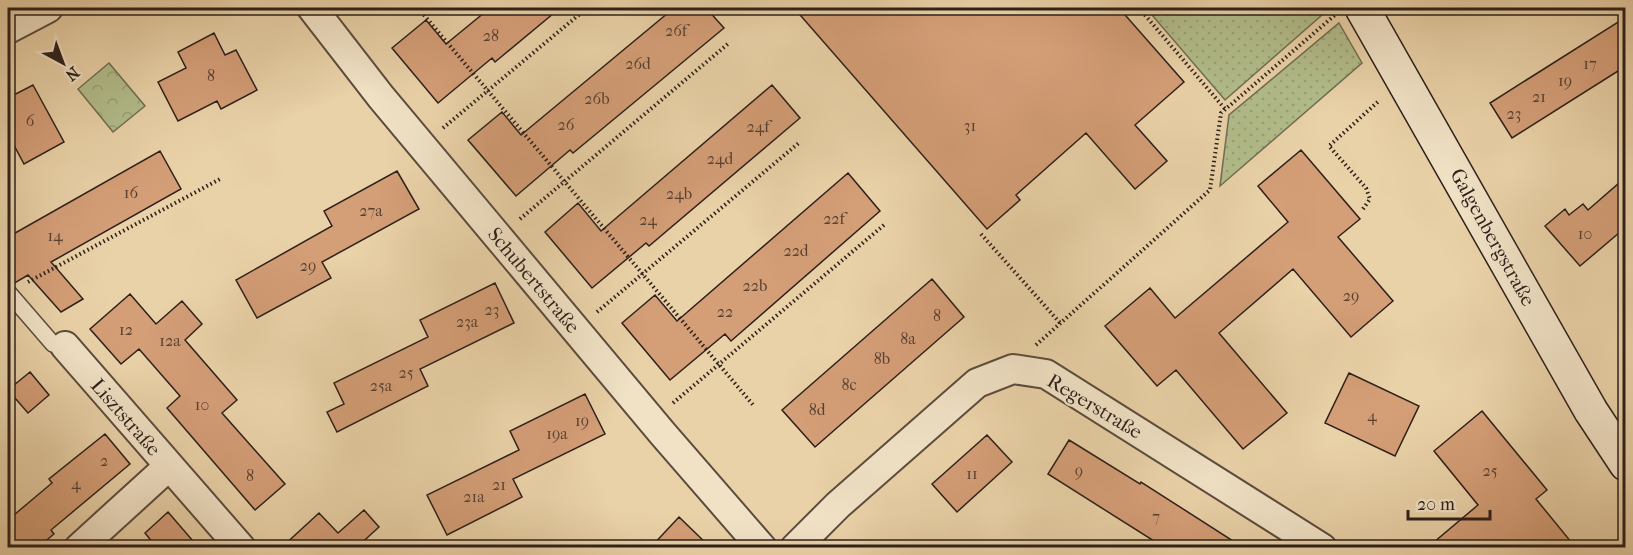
<svg xmlns="http://www.w3.org/2000/svg" width="1633" height="555" font-family="'IM FELL French Canon',serif">
<style>
.grass{fill:url(#grass-dots);stroke:#706e53;stroke-width:1.5}
.park{fill:url(#park-crowns);stroke:#706e53;stroke-width:1.5}
.building{fill:#d49e77;stroke:#2d201b;stroke-width:1.5}
.lines{fill:none;stroke-linecap:round;stroke-linejoin:round}
.lane-casing{stroke:#5c4c3e;stroke-width:18}
.street-casing{stroke:#5c4c3e;stroke-width:32}
.secondary-casing{stroke:#2d201b;stroke-width:36}
.path{stroke:#2d201b;stroke-width:4;stroke-dasharray:1.5 3;stroke-linecap:butt}
.lane{stroke:#f1e2c6;stroke-width:15}
.street{stroke:#f1e2c6;stroke-width:28}
.secondary{stroke:#f1e2c6;stroke-width:33}
.labels{text-anchor:middle;stroke-width:4.5;stroke-linejoin:round;paint-order:stroke}
.number-label{font-size:16px;fill:#574032}
.street-label{font-size:20px;fill:#2d201b;stroke:#f1e2c6}
</style>
<defs>
<pattern id="grass-dots" width="8" height="8" patternUnits="userSpaceOnUse" patternTransform="scale(1.5)"><rect width="8" height="8" fill="#b2bd8b"/><path d="M2 2h.1M6 6h.1" fill="none" stroke="#99a277" stroke-width="1.8" stroke-linecap="round"/></pattern>
<pattern id="park-crowns" width="20" height="18" patternUnits="userSpaceOnUse" patternTransform="scale(1.5)"><rect width="20" height="18" fill="#b2bd8b"/><path d="M2 6a3 3 0 1 1 6 0M12 15a3 3 0 1 1 6 0" fill="none" stroke="#99a277"/></pattern>
</defs>
<rect width="100%" height="100%" fill="#ead2a8"/>
<filter id="stains"><feTurbulence type="fractalNoise" baseFrequency=".00333" numOctaves="4"/><feColorMatrix values="0 0 0 0 .2 0 0 0 0 .09 0 0 0 0 .02 0 0 0 .5 -.17"/></filter>
<radialGradient id="worn" r=".72"><stop offset=".6" stop-color="#630" stop-opacity="0"/><stop offset="1" stop-color="#630" stop-opacity=".3"/></radialGradient>
<path class="grass" d="M1146,8H1330L1225,100Z
M1339,23L1362,63L1220,186L1229,115Z"/>
<path class="park" d="M109,63L145,106L113,132L78,89Z"/>
<path class="building" d="M490,8H560L495,62L492,58L438,103L392,48L426,20L446,44Z
M674,8H706L724,28L573,153L570,150L516,196L468,140L502,112L521,135Z
M794,8H1119L1184,82L1135,125L1167,161L1135,189L1086,133L1016,195L1020,200L987,229Z
M1626,17V66L1512,138L1490,103Z
M214,33L225,55L236,50L257,90L221,109L217,101L178,121L158,82L186,68L178,52Z
M33,85L64,142L24,164L8,134V98Z
M772,85L800,118L649,246L646,243L592,288L545,232L578,203L601,231Z
M1301,150L1360,219L1338,237L1393,301L1351,337L1293,269L1219,333L1287,413L1243,449L1176,370L1157,386L1105,326L1150,288L1175,318L1288,222L1258,186Z
M160,151L181,189L51,262L83,299L61,312L28,275L13,284L8,282V237Z
M397,171L419,209L322,262L331,278L257,318L236,280L332,226L324,211Z
M848,173L880,211L731,341L725,334L670,380L622,323L655,295L677,321Z
M1626,177V227L1580,266L1545,226L1565,209L1569,215L1583,204L1588,210Z
M932,279L964,317L815,447L782,410Z
M495,283L514,323L420,369L428,386L337,432L327,412L344,404L334,383L428,337L420,320Z
M130,294L156,324L182,301L202,324L185,340L237,400L222,413L285,484L255,510L167,408L180,396L139,349L121,364L90,329Z
M30,372L49,395L28,413L8,390Z
M1349,373L1419,406L1395,456L1325,423Z
M585,394L605,434L513,479L522,497L447,535L427,495L519,450L510,431Z
M1482,411L1547,490L1536,499L1576,548H1427L1478,505L1434,451Z
M105,434L130,464L51,530L54,534L37,548H8V520L52,483L49,479Z
M987,435L1012,462L957,512L932,484Z
M1069,440L1140,484L1141,482L1244,548H1165L1048,474Z
M364,510L379,527L356,548H281L319,513L338,533Z
M168,512L199,548H157L145,533Z
M679,517L711,548H650Z"/>
<g class="lines">
<g class="lane-casing">
<path id="lane" d="M8,292L53,344L65,346"/>
</g>
<g class="street-casing">
<path id="street" d="M312,8L381,97L663,434L762,548
M8,29L48,8
M65,346L241,548
M79,548L169,466
M795,548L838,505L977,383L1013,369L1046,374L1322,548"/>
</g>
<g class="secondary-casing">
<path id="secondary" d="M1362,8L1591,411L1626,464"/>
</g>
<path class="path" d="M418,8L754,406
M1139,8L1225,109
M443,128L587,8
M1363,209L1370,199L1366,188L1329,146L1380,100
M520,219L729,43
M981,234L1061,324
M28,282L220,179
M597,312L800,142
M1036,345L1210,190L1221,113L1335,15
M673,403L884,225"/>
<use href="#lane" class="lane"/>
<use href="#street" class="street"/>
<use href="#secondary" class="secondary"/>
</g>
<g class="labels">
<g class="number-label">
<text x="676" y="36">26f</text>
<text x="491" y="41">28</text>
<text x="638" y="69">26d</text>
<text x="1590" y="69">17</text>
<text x="211" y="81">8</text>
<text x="1565" y="86">19</text>
<text x="1539" y="102">21</text>
<text x="597" y="104">26b</text>
<text x="1514" y="119">23</text>
<text x="30" y="126">6</text>
<text x="566" y="130">26</text>
<text x="970" y="131">31</text>
<text x="758" y="132">24f</text>
<text x="720" y="164">24d</text>
<text x="131" y="198">16</text>
<text x="679" y="199">24b</text>
<text x="371" y="216">27a</text>
<text x="834" y="224">22f</text>
<text x="648" y="225">24</text>
<text x="1585" y="239">10</text>
<text x="55" y="241">14</text>
<text x="796" y="256">22d</text>
<text x="308" y="271">29</text>
<text x="755" y="291">22b</text>
<text x="1351" y="301">29</text>
<text x="492" y="315">23</text>
<text x="725" y="317">22</text>
<text x="937" y="321">8</text>
<text x="467" y="327">23a</text>
<text x="126" y="335">12</text>
<text x="908" y="344">8a</text>
<text x="170" y="346">12a</text>
<text x="882" y="364">8b</text>
<text x="406" y="378">25</text>
<text x="849" y="390">8c</text>
<text x="381" y="391">25a</text>
<text x="202" y="410">10</text>
<text x="817" y="415">8d</text>
<text x="1372" y="421">4</text>
<text x="582" y="426">19</text>
<text x="557" y="439">19a</text>
<text x="104" y="466">2</text>
<text x="1079" y="476">9</text>
<text x="1490" y="476">25</text>
<text x="972" y="479">11</text>
<text x="250" y="481">8</text>
<text x="76" y="489">4</text>
<text x="499" y="490">21</text>
<text x="474" y="502">21a</text>
<text x="1156" y="522">7</text>
</g>
<g class="street-label">
<text transform="translate(1493 237) rotate(61)" y="7">Galgenbergstraße</text>
<text transform="translate(534 280) rotate(50)" y="7">Schubertstraße</text>
<text transform="translate(1095 406) rotate(31)" y="7">Regerstraße</text>
<text transform="translate(126 417) rotate(49)" y="7">Lisztstraße</text>
</g>
</g>
<rect width="1633" height="555" fill="none" stroke="#ead2a8" stroke-width="30"/>
<rect x="9" y="9" width="1615" height="537" fill="none" stroke="#2d201b" stroke-width="3"/>
<rect x="15" y="15" width="1603" height="525" fill="none" stroke="#2d201b" stroke-width="1.5"/>
<g transform="translate(63 63) rotate(139)" stroke="#f1e2c6" stroke-width="4.5" paint-order="stroke">
<path d="M0-4.5L10 22L0 15L-10 22Z" fill="#2d201b"/>
<text y="-9" font-size="16" font-weight="bold" text-anchor="middle" fill="#2d201b">N</text>
</g>
<path d="M1408 510v9h82v-9" fill="none" stroke="#2d201b" stroke-width="3"/>
<text x="1417" y="510" font-size="18" fill="#2d201b" stroke="#f1e2c6" stroke-width="4.5" paint-order="stroke">20 m</text>
<rect width="100%" height="100%" filter="url(#stains)"/>
<rect width="100%" height="100%" fill="url(#worn)"/>
</svg>
